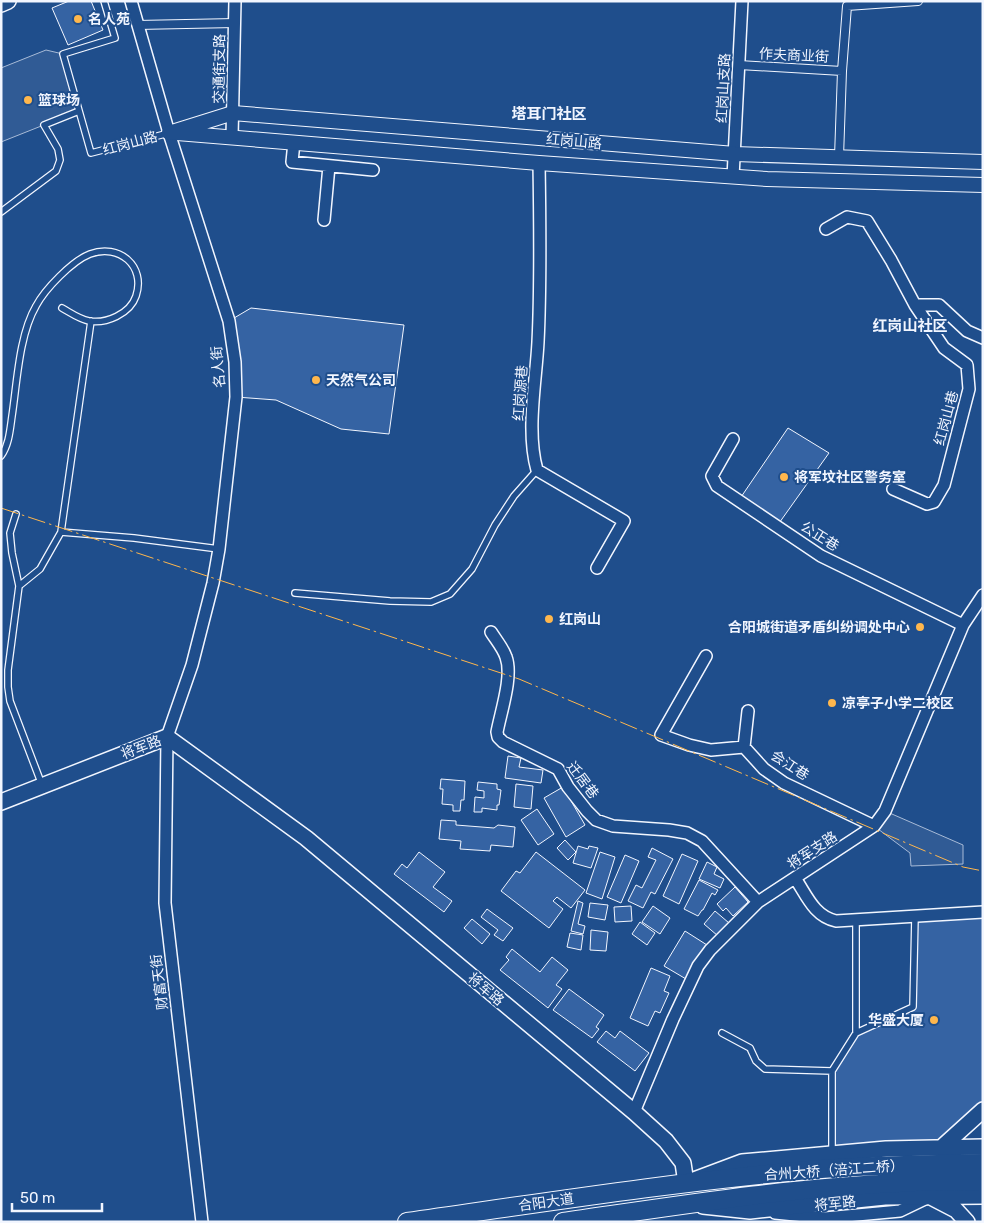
<svg xmlns="http://www.w3.org/2000/svg" width="984" height="1223" font-family="Rubik,'Noto Sans SC',sans-serif">
<style>
.green{fill:#305b95;stroke:#a8bbd7}
.building{fill:#3563a3;stroke:#f2f6ff}
.lines{fill:none;stroke-linecap:round;stroke-linejoin:round}
.service-casing{stroke:#f2f6ff;stroke-width:8}
.pedestrian-casing{stroke:#f2f6ff;stroke-width:10}
.minor-casing{stroke:#f2f6ff;stroke-width:14}
.tertiary-casing{stroke:#f2f6ff;stroke-width:16}
.secondary-casing{stroke:#f2f6ff;stroke-width:18}
.trunk-casing{stroke:#f2f6ff;stroke-width:20}
.service{stroke:#1f4e8c;stroke-width:5.5}
.pedestrian{stroke:#1f4e8c;stroke-width:8}
.minor{stroke:#1f4e8c;stroke-width:11}
.tertiary{stroke:#1f4e8c;stroke-width:14}
.secondary{stroke:#1f4e8c;stroke-width:15}
.trunk{stroke:#1f4e8c;stroke-width:18}
.power{stroke:#ffb74d;stroke-width:1;stroke-dasharray:18 4 2.5 4;stroke-linecap:butt}
.poi-dot{fill:#ffb74d;stroke:#1f4e8c;stroke-width:2}
.labels{text-anchor:middle;stroke-width:4;stroke-linejoin:round;paint-order:stroke}
.poi-label{font-size:14px;font-weight:bold;fill:#f2f6ff;stroke:#1f4e8c;text-anchor:start}
.street-label{font-size:14px;fill:#f2f6ff;stroke:#1f4e8c}
.neighbourhood-label{font-size:15px;font-weight:bold;fill:#f2f6ff;stroke:#1f4e8c}
</style>
<rect width="100%" height="100%" fill="#1f4e8c"/>
<path class="green" d="M46,50L63,54L79,111L1,142V68Z
M885,811L963,845V864L911,866L910,853L874,826Z"/>
<path class="building" d="M69,1H91L103,30L68,45L52,8Z
M251,308L404,325L389,434L341,429L276,400L236,397L229,321Z
M788,428L829,453L777,526L739,500Z
M508,756L521,758L519,767L543,770L541,783L505,778Z
M441,779L465,781L464,800H461L460,811H453V805L442,804L443,789H440Z
M478,782L497,784V789L501,790L499,805H497V810L482,808V812H474L475,797L484,798V791L477,790Z
M516,784L533,786L531,809L514,807Z
M563,787L585,825L566,837L544,798Z
M537,809L554,834L538,845L521,820Z
M441,820L456,821V825L494,828L498,825L515,827L513,847L491,845L490,851L460,849L461,841L439,839Z
M565,840L576,852L568,860L557,848Z
M578,846L588,849L589,846L598,848L591,868L573,863Z
M652,848L673,859L655,894L651,892L643,908L628,901L636,885L642,888L656,860L648,857Z
M419,852L445,872L433,887L452,901L444,912L394,874L402,864L407,868Z
M536,852L585,890L571,908L557,897L553,901L563,909L549,928L501,891L516,871L520,873Z
M600,852L615,857L602,899L586,893Z
M682,854L698,861L679,904L663,896Z
M625,855L639,861L621,903L607,897Z
M707,862L717,867L714,874L724,879L720,888L699,879Z
M699,880L718,890L715,895L712,893L703,910H702L698,916L684,909Z
M735,887L748,902L733,916L726,908L723,911L717,904Z
M578,901L583,903L578,924L585,926L583,934L571,931Z
M590,903L608,905L605,920L588,917Z
M631,906L632,921L615,922L614,907Z
M653,906L670,918L660,934L642,922Z
M487,909L513,928L503,941L494,935L498,930L481,917Z
M715,911L729,923L718,936L704,924Z
M983,912V1110L941,1148L832,1154V1071L856,1033L913,1007L915,916Z
M472,919L490,934L482,944L464,928Z
M640,922L655,933L647,945L632,934Z
M591,930L608,932L606,951L590,950Z
M685,931L707,945L686,979L664,966Z
M570,933L583,935L581,950L567,947Z
M512,949L540,972L552,957L568,970L556,985L562,989L548,1008L500,970L509,960L506,957Z
M651,968L670,976L664,991L669,993L660,1013L655,1011L648,1026L630,1018Z
M569,989L604,1015L596,1027L599,1029L592,1038L553,1010Z
M606,1031L615,1038L620,1031L649,1053L635,1071L597,1042Z"/>
<g class="lines">
<g class="service-casing">
<path id="service" d="M104,1L115,38L63,54L91,153L169,133
M1,212L56,171L60,160L58,149L44,125L79,111
M1,456C9,445 10,430 12,416C17,383 19,335 36,306C45,289 72,261 90,254C119,243 146,266 136,296C130,314 106,324 89,321C79,319 71,313 62,308
M16,514L10,533L12,553L19,586
M61,532L134,538L219,549
M295,593L390,601L431,602L450,594L472,569L495,525L514,496L537,470
M42,785L10,701L8,687V670L19,586L40,569L61,532L91,321
M856,920V1033
M722,1033L750,1048L756,1061L765,1069L832,1071
M832,1153V1071L856,1033L913,1007L915,916"/>
</g>
<g class="pedestrian-casing">
<path id="pedestrian" d="M137,25L235,23
M739,65L842,71L847,6L918,1
M839,157L842,71"/>
</g>
<g class="minor-casing">
<path id="minor" d="M131,1L169,133L229,321L235,362L236,397L219,549L213,583L192,665L167,737L165,903L202,1222
M232,137L235,1
M294,142L292,162L373,170
M539,163C540,222 541,282 538,342C536,382 526,431 537,470L624,521L597,568
M733,177L742,1
M324,220L329,166
M826,229L847,217L867,221L891,260L915,305L944,348L967,365L969,389L944,485L934,502L927,504L893,489
M915,305H939L967,331L983,338
M733,439L712,476L717,486L821,556L963,625
M491,632C496,640 503,648 506,657C513,676 501,711 497,732L498,737L503,742L558,769L568,787L587,811L596,820L613,826L669,830L687,833L702,841L758,902
M706,656L661,735L689,745L711,750L744,747L764,769L784,783L874,826
M744,747L748,711
M795,878C807,896 814,916 836,921L983,912
M634,1112L673,1019L698,966L710,950L758,902L874,826L885,811L963,625L983,595
M775,1213L825,1218L900,1211L927,1198"/>
</g>
<g class="tertiary-casing">
<path id="tertiary" d="M169,133L233,113L735,154L983,162
M177,133L539,163L767,179L983,185"/>
</g>
<g class="secondary-casing">
<path id="secondary" d="M1,4L8,1
M1,802L167,737L306,838L634,1112L666,1141L683,1163L686,1183L742,1162L886,1149L983,1147
M941,1148L983,1110
M931,1197L956,1210L967,1222
M703,1206L750,1211L885,1197L983,1196"/>
</g>
<g class="trunk-casing">
<path id="trunk" d="M407,1222C541,1203 674,1182 809,1170C867,1165 925,1164 983,1163
M563,1222C675,1206 786,1188 899,1183C927,1181 955,1181 983,1181"/>
</g>
<use href="#service" class="service"/>
<use href="#pedestrian" class="pedestrian"/>
<use href="#minor" class="minor"/>
<use href="#tertiary" class="tertiary"/>
<use href="#secondary" class="secondary"/>
<use href="#trunk" class="trunk"/>
<path class="power" d="M1,508L519,679L963,867L983,871"/>
</g>
<g class="poi-dot">
<circle cx="78" cy="19" r="5"/>
<circle cx="28" cy="100" r="5"/>
<circle cx="316" cy="380" r="5"/>
<circle cx="784" cy="477" r="5"/>
<circle cx="549" cy="619" r="5"/>
<circle cx="920" cy="627" r="5"/>
<circle cx="832" cy="703" r="5"/>
<circle cx="934" cy="1020" r="5"/>
</g>
<g class="labels">
<g class="poi-label">
<text x="88" y="24">名人苑</text>
<text x="38" y="105">篮球场</text>
<text x="326" y="385">天然气公司</text>
<text x="794" y="482">将军坟社区警务室</text>
<text x="559" y="624">红岗山</text>
<text x="910" y="632" text-anchor="end">合阳城街道矛盾纠纷调处中心</text>
<text x="842" y="708">凉亭子小学二校区</text>
<text x="924" y="1025" text-anchor="end">华盛大厦</text>
</g>
<g class="street-label">
<text transform="translate(794 55) rotate(3)" y="5">作夫商业街</text>
<text transform="translate(219 69) rotate(-89)" y="5">交通街支路</text>
<text transform="translate(723 88) rotate(-87)" y="5">红岗山支路</text>
<text transform="translate(574 141) rotate(5)" y="5">红岗山路</text>
<text transform="translate(130 143) rotate(-15)" y="5">红岗山路</text>
<text transform="translate(218 367) rotate(-95)" y="5">名人街</text>
<text transform="translate(520 393) rotate(-86)" y="5">红岗源巷</text>
<text transform="translate(946 418) rotate(-75)" y="5">红岗山巷</text>
<text transform="translate(820 536) rotate(32)" y="5">公正巷</text>
<text transform="translate(141 747) rotate(-21)" y="5">将军路</text>
<text transform="translate(790 765) rotate(33)" y="5">会江巷</text>
<text transform="translate(583 780) rotate(53)" y="5">迁居巷</text>
<text transform="translate(812 850) rotate(-33)" y="5">将军支路</text>
<text transform="translate(159 982) rotate(-97)" y="5">财富天街</text>
<text transform="translate(486 989) rotate(40)" y="5">将军路</text>
<text transform="translate(834 1170) rotate(-4)" y="5">合州大桥（涪江二桥）</text>
<text transform="translate(546 1202) rotate(-8)" y="5">合阳大道</text>
<text transform="translate(835 1203) rotate(-6)" y="5">将军路</text>
</g>
<g class="neighbourhood-label">
<text x="549" y="119">塔耳门社区</text>
<text x="910" y="331">红岗山社区</text>
</g>
</g>
<rect width="984" height="1223" fill="none" stroke="#f2f6ff" stroke-width="5"/>
<path d="M12 1203v8h90v-8" fill="none" stroke="#f2f6ff" stroke-width="2.5"/>
<text x="20" y="1203" font-size="15" fill="#f2f6ff" stroke="#1f4e8c" stroke-width="4" paint-order="stroke">50 m</text>
</svg>
